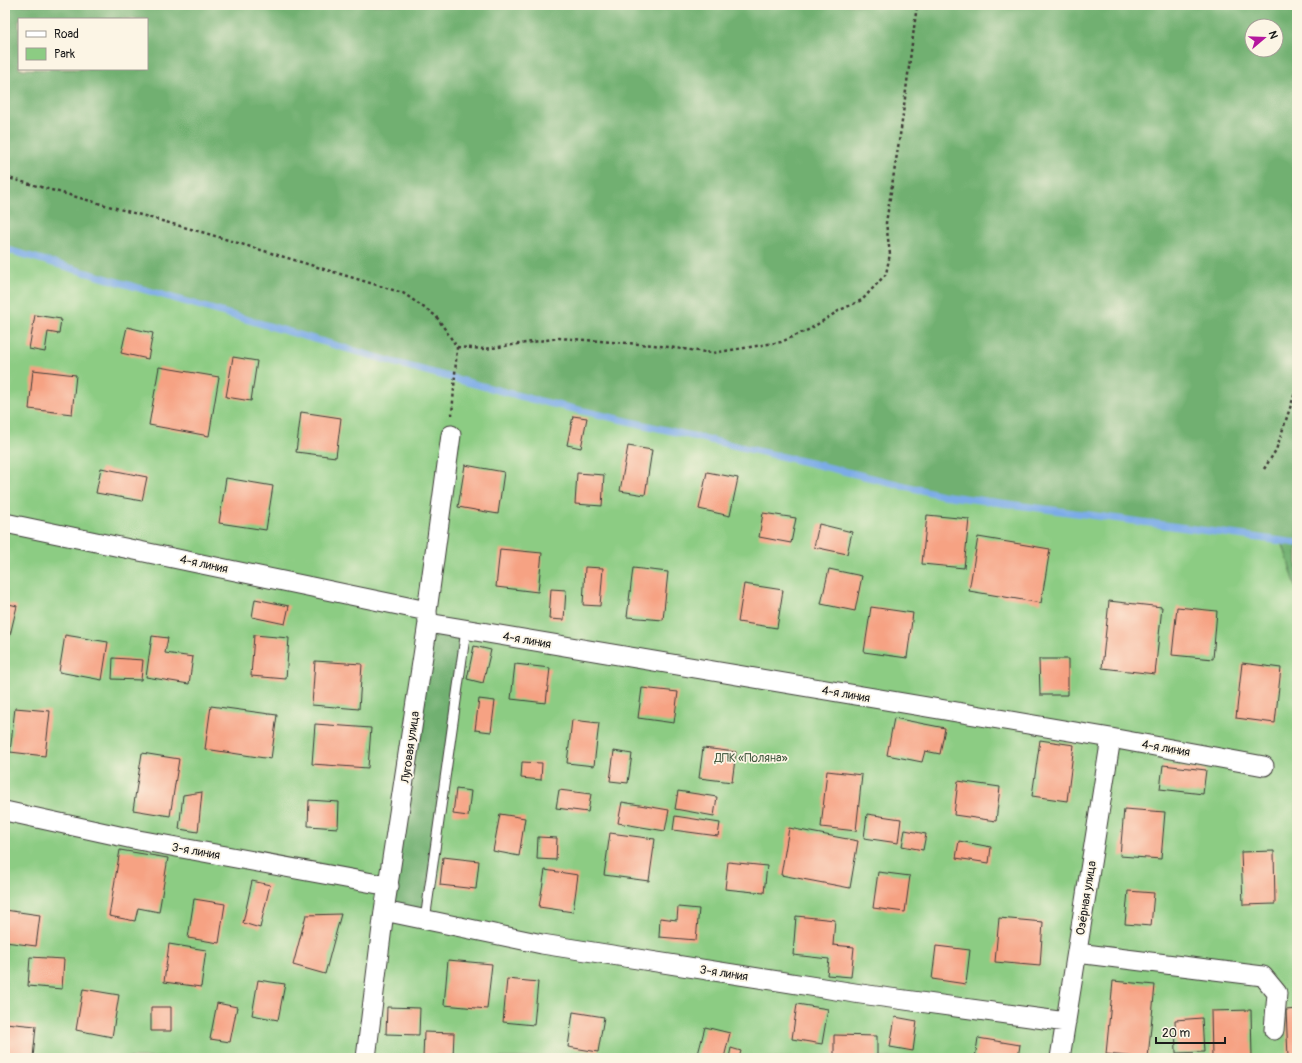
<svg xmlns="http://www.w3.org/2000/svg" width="1302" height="1063" font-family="Pangolin,sans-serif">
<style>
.green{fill:#8ccc83;stroke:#547450}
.forest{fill:#71b071;stroke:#466646;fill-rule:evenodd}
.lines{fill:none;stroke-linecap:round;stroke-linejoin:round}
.stream{stroke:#7cace7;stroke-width:7}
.building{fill:#f6a283}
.service-casing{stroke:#3c3a36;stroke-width:11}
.minor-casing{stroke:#3c3a36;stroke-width:21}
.path{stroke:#3c3a36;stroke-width:2.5;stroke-dasharray:3 3;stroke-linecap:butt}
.service{stroke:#fff;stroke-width:9}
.minor{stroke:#fff;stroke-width:19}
.labels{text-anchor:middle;stroke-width:3.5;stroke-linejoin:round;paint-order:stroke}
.street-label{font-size:12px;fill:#1c1c1c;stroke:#fcf5e5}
.park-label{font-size:12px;fill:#435a40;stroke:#fcf5e5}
</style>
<rect width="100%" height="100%" fill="#fcf5e5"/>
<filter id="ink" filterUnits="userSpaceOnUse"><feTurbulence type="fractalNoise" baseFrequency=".025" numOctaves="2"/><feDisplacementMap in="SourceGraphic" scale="8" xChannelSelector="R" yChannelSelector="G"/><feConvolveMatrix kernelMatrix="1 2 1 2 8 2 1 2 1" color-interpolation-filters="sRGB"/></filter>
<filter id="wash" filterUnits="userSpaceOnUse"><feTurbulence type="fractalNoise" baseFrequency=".012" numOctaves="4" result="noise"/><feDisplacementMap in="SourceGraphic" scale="16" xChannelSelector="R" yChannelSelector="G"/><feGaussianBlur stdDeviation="0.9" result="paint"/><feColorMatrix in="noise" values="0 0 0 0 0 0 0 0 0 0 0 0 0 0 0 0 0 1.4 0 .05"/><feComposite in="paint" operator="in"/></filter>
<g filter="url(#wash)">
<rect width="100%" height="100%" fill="#f4e4c9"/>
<path class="green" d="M5,249L462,381L935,493L1282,541L1297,590V1058H5Z"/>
<path class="forest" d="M5,5H1297V590L1282,541L935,493L462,381L5,249ZM19,19H147V69H19ZM1252,26H1276V50H1252Z
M427,628L465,635L422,919L388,912Z"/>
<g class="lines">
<path class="stream" d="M5,249L396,363L531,399L810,463L942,495L1297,543"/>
</g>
<g id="blocks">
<path class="building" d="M35,315L61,319L59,334L48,332L45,352L29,349Z
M127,327L153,333L148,359L121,353Z
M233,357L257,361L251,401L226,397Z
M159,367L219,377L209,436L149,425Z
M33,370L76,375L72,414L29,409Z
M301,412L341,418L336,457L296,452Z
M573,416L587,418L581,448L567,445Z
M628,446L652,450L645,495L620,491Z
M465,465L504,472L498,514L458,507Z
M101,468L147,477L142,501L96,493Z
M707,472L738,478L730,516L699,509Z
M577,473L604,475L602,506L575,504Z
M226,478L273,486L266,530L219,523Z
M763,513L796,518L791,543L759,537Z
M927,515L969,519L964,568L922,564Z
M819,524L852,532L847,554L814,547Z
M978,537L1050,549L1041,603L969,591Z
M500,549L542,553L538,592L496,587Z
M585,567L603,568L600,606L583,605Z
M633,568L668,572L663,620L627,617Z
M829,569L862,576L855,611L821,604Z
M744,584L783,590L777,628L738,622Z
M551,589L566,590L564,620L549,619Z
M255,599L289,606L285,624L252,617Z
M1109,601L1162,607L1155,674L1102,668Z
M5,603L17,606L10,635L5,634Z
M871,607L913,613L907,658L864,652Z
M1177,607L1217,611L1213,659L1172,655Z
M65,635L108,642L102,680L59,672Z
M254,635L289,638L286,679L251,676Z
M152,636L168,638L165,653L193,657L189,684L146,677Z
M474,646L491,650L483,683L467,679Z
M113,658L143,660L141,680L112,679Z
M1039,659H1068V695H1040Z
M315,661L362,664L359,709L312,705Z
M1242,663L1281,668L1275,723L1236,718Z
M515,664L550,668L546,703L511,699Z
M642,688L678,692L674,723L638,718Z
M479,699L495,701L491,732L475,730Z
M211,706L277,715L271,759L205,749Z
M15,708L50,711L45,756L10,752Z
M894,718L945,728L940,754L925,751L922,762L887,755Z
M572,720L599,723L594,766L567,763Z
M315,724L371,728L368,768L312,764Z
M1040,740L1074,745L1067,801L1032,796Z
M703,748L736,752L732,782L699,778Z
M614,751L632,754L628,783L610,781Z
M142,753L179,759L170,816L133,810Z
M522,762L542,763L541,780L521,778Z
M1163,765L1206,770L1203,794L1160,789Z
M827,771L862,775L856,831L821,827Z
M958,781L1000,787L996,821L954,815Z
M456,789L471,791L468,816L453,814Z
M559,790L591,794L588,812L556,808Z
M678,791L717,797L714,816L675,809Z
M202,792L198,832L179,829L183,795Z
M309,800L339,802L338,828L308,826Z
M622,802L669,810L665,831L618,823Z
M1124,809L1165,812L1161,859L1120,856Z
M500,814L525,818L519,856L493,851Z
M867,814L901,819L898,843L864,838Z
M675,816L720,823L718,836L673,830Z
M789,828L858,841L850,888L781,875Z
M905,830L926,834L923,850L902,846Z
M610,833L655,839L649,881L604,875Z
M538,837L557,838L556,860L537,859Z
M959,841L991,847L989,863L956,858Z
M120,850L168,858L159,912L138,908L135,921L109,916Z
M1274,851L1275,904L1243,905L1241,852Z
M443,857L479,861L476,889L440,885Z
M728,862L767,866L764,893L725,889Z
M545,870L578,875L573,912L539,907Z
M878,872L910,876L905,912L873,908Z
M252,881L270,885L260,928L243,923Z
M1128,891L1154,893L1151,926L1125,924Z
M194,899L225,904L219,943L188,938Z
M678,907L699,909L696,940L659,937L660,918L677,920Z
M5,910L40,915L36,946L5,942Z
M341,914L325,974L293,965L306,915Z
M796,916L835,920L833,945L854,947L851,977L827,975L829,959L793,955Z
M999,918L1043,922L1040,966L995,962Z
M169,944L206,950L201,987L164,982Z
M936,946L970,950L966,984L932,979Z
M30,957L64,959L62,989L28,986Z
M448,960L492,964L487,1009L444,1005Z
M507,979L538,982L534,1025L503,1022Z
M258,980L285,984L278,1020L252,1015Z
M1113,981L1155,985L1148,1058L1106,1054Z
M83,989L119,995L112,1037L76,1030Z
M217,1003L237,1007L230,1042L210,1039Z
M797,1004L828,1009L822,1044L792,1039Z
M151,1007H171V1031H151Z
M387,1007L420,1008L419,1035L386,1034Z
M1297,1009V1058H1288L1286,1010Z
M1251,1010L1252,1058H1212L1211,1011Z
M573,1012L604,1017L598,1052L568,1047Z
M895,1017L917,1021L913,1051L890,1047Z
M1202,1018L1204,1052L1176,1053L1175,1020Z
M5,1023L36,1026L33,1058H5Z
M705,1027L730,1033L724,1058H697Z
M424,1032L454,1033L453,1058H423Z
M834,1035L877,1036V1058H834Z
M978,1038L1020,1045L1018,1058H975Z
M731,1048L741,1051L739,1058H729Z"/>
</g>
</g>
<g filter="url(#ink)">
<use href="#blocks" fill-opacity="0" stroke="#3c3a36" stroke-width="1"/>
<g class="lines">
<g class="service-casing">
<path id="service" d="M425,920L466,630"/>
</g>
<g class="minor-casing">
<path id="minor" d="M5,523L427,611
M428,623L1111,738L1264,766
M5,811L133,839L389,886
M384,911L542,944L861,994L1066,1022
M1077,953L1263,976L1277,993L1274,1030
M366,1058L384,911L428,623L427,611L451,435
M1060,1058L1111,738"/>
</g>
<path class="path" d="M5,177L205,233L403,293L436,316L457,347L452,415
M457,347L485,349L559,338L653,345L713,353L781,342L810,329L840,310L862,300L886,274L890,254L886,223L901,129L917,5
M1264,469L1276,450L1297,387"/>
<use href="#service" class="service"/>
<use href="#minor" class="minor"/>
</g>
</g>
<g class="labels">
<g class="street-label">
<text transform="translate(204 564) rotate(12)" y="4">4-я линия</text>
<text transform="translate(527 640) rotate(10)" y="4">4-я линия</text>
<text transform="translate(846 694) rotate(10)" y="4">4-я линия</text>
<text transform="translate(410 747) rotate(-82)" y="4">Луговая улица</text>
<text transform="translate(1166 748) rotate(10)" y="4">4-я линия</text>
<text transform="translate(196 851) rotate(10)" y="4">3-я линия</text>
<text transform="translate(1086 898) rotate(-81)" y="4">Озёрная улица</text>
<text transform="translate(724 973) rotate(9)" y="4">3-я линия</text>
</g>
<g class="park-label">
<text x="751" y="762">ДПК «Поляна»</text>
</g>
</g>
<rect width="1302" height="1063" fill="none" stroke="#fcf5e5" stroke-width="20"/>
<rect x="18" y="18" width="130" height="52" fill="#fcf5e5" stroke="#a29e95"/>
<rect x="26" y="31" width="20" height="6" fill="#ffffff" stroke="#a29e95"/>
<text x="54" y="38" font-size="12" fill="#1c1c1c">Road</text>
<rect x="26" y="48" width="20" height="12" fill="#8ccc83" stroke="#a29e95"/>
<text x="54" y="58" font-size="12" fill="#1c1c1c">Park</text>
<g transform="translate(1264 38) rotate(71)"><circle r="19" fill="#fcf5e5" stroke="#a29e95"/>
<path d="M0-3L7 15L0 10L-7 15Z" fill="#b5179e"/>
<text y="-6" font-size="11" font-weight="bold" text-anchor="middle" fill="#1c1c1c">N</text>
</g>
<path d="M1156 1037v6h69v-6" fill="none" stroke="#1c1c1c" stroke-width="2"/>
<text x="1162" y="1037" font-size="12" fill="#1c1c1c" stroke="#fcf5e5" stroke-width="3" paint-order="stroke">20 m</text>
</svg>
